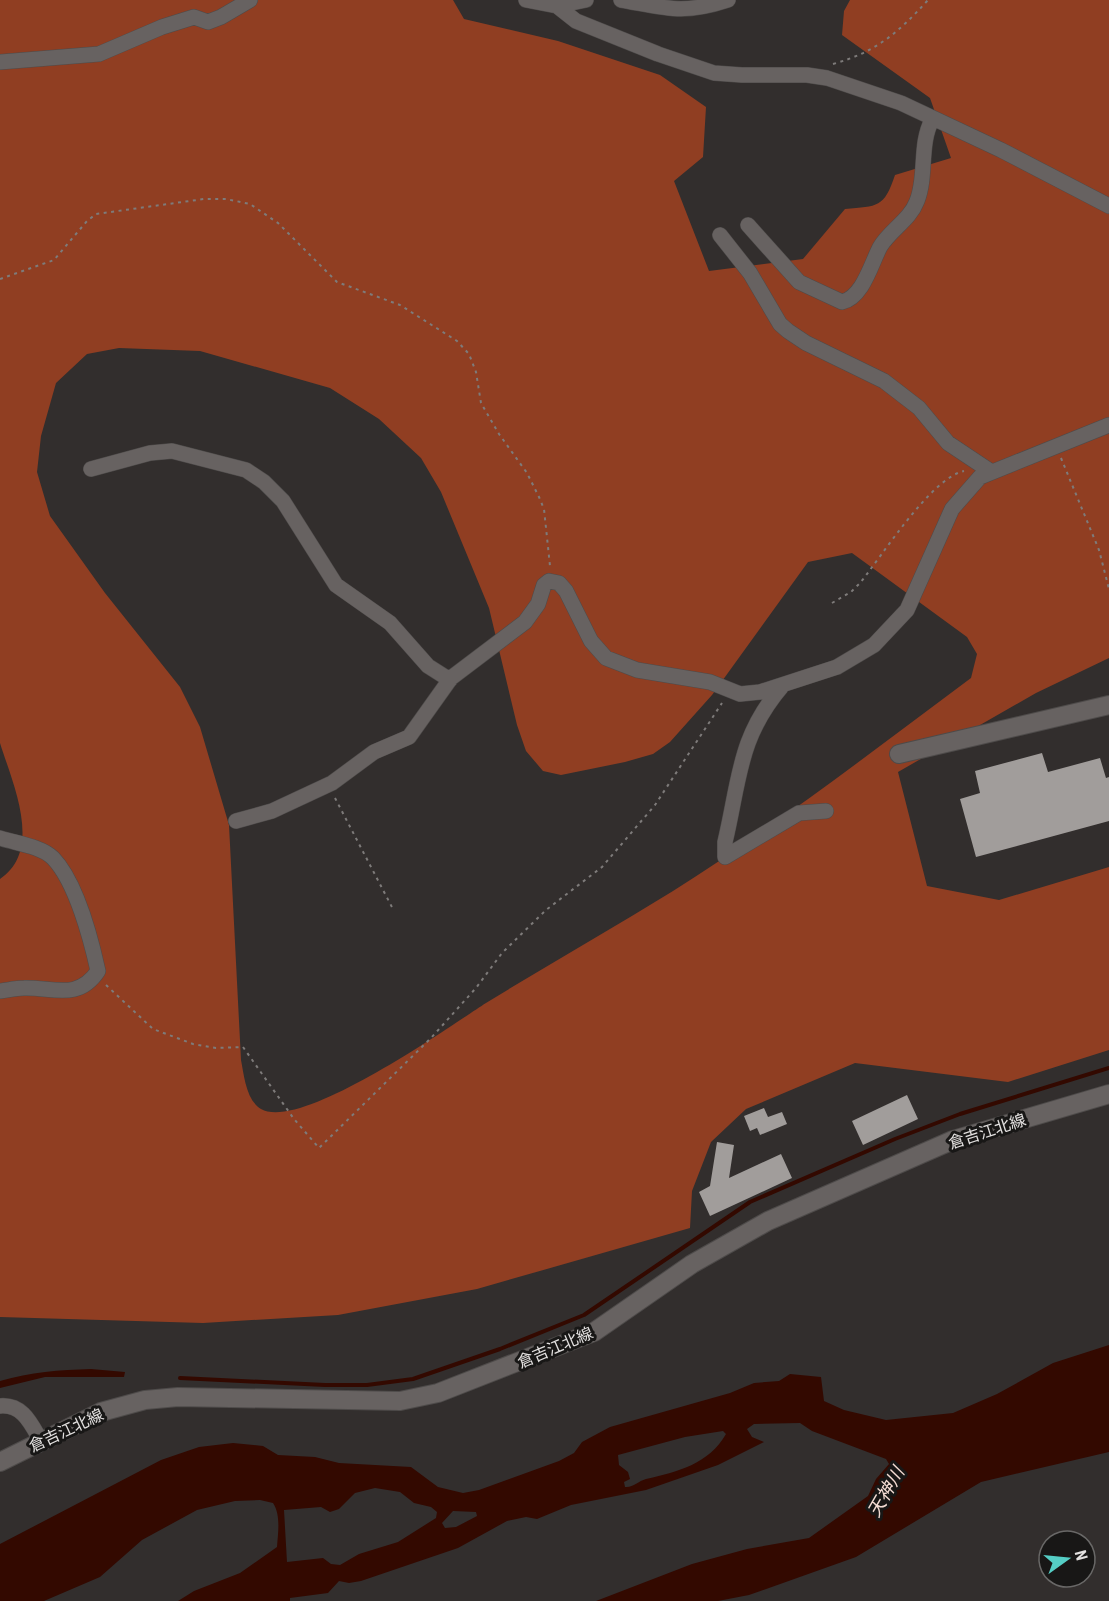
<svg xmlns="http://www.w3.org/2000/svg" width="1109" height="1601" font-family="'Roboto Condensed','Noto Sans JP',sans-serif">
<style>
.forest{fill:#903e22;fill-rule:evenodd}
.water{fill:#330900;fill-rule:evenodd}
.lines{fill:none;stroke-linecap:round;stroke-linejoin:round}
.stream{stroke:#330900;stroke-width:4}
.building{fill:#a19d9b}
.minor-casing{stroke:#4e4b4a;stroke-width:16}
.tertiary-casing{stroke:#4e4b4a;stroke-width:20}
.secondary-casing{stroke:#4e4b4a;stroke-width:20}
.path{stroke:#7e7b7a;stroke-width:2;stroke-dasharray:3 4.5;stroke-linecap:butt}
.minor{stroke:#676261;stroke-width:15}
.tertiary{stroke:#676261;stroke-width:18}
.secondary{stroke:#676261;stroke-width:18}
.labels{text-anchor:middle;stroke-width:6;stroke-linejoin:round;paint-order:stroke}
.street-label{font-size:16px;fill:#e3e1e0;stroke:#181716}
.water-label{font-size:18px;font-style:italic;fill:#f4dcd3;stroke:#181716}
</style>
<rect width="100%" height="100%" fill="#322e2d"/>
<path class="forest" d="M0,0H453L464,19L558,41L660,75L706,107L703,157L674,181L709,271L803,259L845,209C878,206 884,208 895,175L951,158L930,98L842,35L844,11L850,0H1109V658L1036,693L898,772L927,886L999,900L1109,867V1050L1008,1082L855,1063L746,1109L711,1142L692,1191L690,1228L477,1289L338,1315L203,1323L0,1317V879C44,850 12,782 0,743ZM119,348L200,351L330,388L379,419L421,458L441,492L489,608L517,725L526,751L543,771L561,775L625,762L653,754L670,742L712,695L808,562L852,553L967,637L977,654L971,678C873,751 776,826 673,891C611,929 548,965 486,1003C450,1026 301,1132 261,1109C246,1100 244,1075 241,1060L229,825L200,727L180,687L105,593L50,516L37,472L41,436L56,383L87,354Z"/>
<path class="water" d="M1109,1345V1452L981,1482L856,1557L749,1595L718,1601H596L692,1564L747,1549L809,1538L868,1496L876,1479L889,1464L886,1459L812,1431L800,1423L754,1424L747,1429L752,1437L764,1442L718,1465L646,1490L571,1505L537,1519L526,1517L507,1521L458,1548L361,1581L349,1583L339,1581L328,1593L290,1598V1601H178L194,1591L240,1573L277,1547C278,1533 281,1515 273,1503L260,1500L235,1501L197,1510L142,1540L100,1577L44,1601H0V1544L161,1460L199,1447L233,1443L263,1446L278,1455L315,1457L339,1463L411,1467L438,1487L463,1493L479,1490L559,1461L574,1453L582,1442L610,1427L730,1393L754,1383L779,1381L790,1374L821,1377L824,1401L844,1410L886,1420L953,1413L997,1394L1053,1363ZM723,1431L726,1434C709,1464 677,1472 646,1479C638,1481 633,1488 625,1487L624,1482L630,1479L628,1472L619,1465L618,1455L685,1437ZM375,1488L400,1492L414,1503L431,1507L437,1512L436,1518L398,1542L359,1554L340,1565L331,1564L323,1558L287,1562L284,1510L321,1507L330,1512L339,1509L355,1493ZM453,1511L476,1512L477,1516L456,1527L445,1528L442,1523Z
M91,1369L125,1372L124,1377H45L0,1388V1381C31,1372 59,1370 91,1369Z"/>
<g class="lines">
<path class="stream" d="M180,1378L325,1385H367L413,1379L500,1349L584,1315L750,1202L895,1139L960,1114L1109,1068"/>
</g>
<path class="building" d="M1042,753L1048,772L1100,758L1106,778L1109,777V821L976,857L960,799L980,793L975,771Z
M907,1095L918,1119L863,1145L852,1121Z
M764,1108L768,1117L782,1112L787,1124L760,1135L757,1128L750,1131L744,1116Z
M717,1142L734,1145L729,1178L781,1154L792,1178L710,1216L699,1192L710,1186Z"/>
<g class="lines">
<g class="minor-casing">
<path id="minor" d="M526,0L557,6L576,21L658,54L714,73L742,75H807L827,78L901,103L1001,150L1109,206
M621,0C666,8 683,15 728,0
M557,6L586,0
M0,62L99,54L162,27L194,17L208,22L221,17L250,0
M748,225L799,282L842,302C863,297 871,264 880,247C890,230 910,220 917,201C927,176 919,144 932,120
M720,235L750,273L780,324L788,331L806,343L884,381L919,408L948,443L990,471
M91,469L150,453L172,451L246,470L264,482L283,501L336,585L390,623L428,666L450,680
M783,685C738,737 740,779 725,842V857L799,813L826,811
M236,821L272,811L332,783L374,752L409,737L451,678L525,622L538,604L544,585L549,581L559,583L566,591L591,641L606,658L637,670L710,682L740,694L760,692L837,667L874,645L907,610L952,509L980,477L1109,425
M0,838C15,843 41,846 53,858C76,882 91,939 98,971C78,1001 53,987 24,988C16,988 8,990 0,991
M0,1406C23,1404 31,1424 41,1441"/>
</g>
<g class="tertiary-casing">
<path id="tertiary" d="M899,754L1109,705"/>
</g>
<g class="secondary-casing">
<path id="secondary" d="M0,1462L101,1412L145,1400L178,1397L400,1401L438,1393L594,1332L692,1264L768,1221L953,1140L1109,1094"/>
</g>
<path class="path" d="M833,64C876,52 898,33 928,0
M0,279L54,260L87,221L96,214L204,199H226L250,204L278,223L337,282L400,305L457,341L469,354L476,372L481,403L499,434L527,473L539,497L544,509L550,566
M1061,458L1099,550L1109,589
M832,603L851,592L860,583C882,556 931,478 964,471
M335,798L394,911
M106,985L153,1029L193,1044L216,1048L243,1047L294,1119L319,1148L431,1038L476,988L502,953L546,910L602,867L655,805L722,703"/>
<use href="#minor" class="minor"/>
<use href="#tertiary" class="tertiary"/>
<use href="#secondary" class="secondary"/>
</g>
<g class="labels">
<g class="street-label">
<text transform="translate(987 1131) rotate(-18)" y="6">倉吉江北線</text>
<text transform="translate(555 1347) rotate(-23)" y="6">倉吉江北線</text>
<text transform="translate(66 1430) rotate(-25)" y="6">倉吉江北線</text>
</g>
<g class="water-label">
<text transform="translate(886 1492) rotate(-60)" y="6">天神川</text>
</g>
</g>
<g transform="translate(1067 1559) rotate(75)"><circle r="28" fill="#181716" stroke="#696867" stroke-width="1.5"/>
<path d="M0-4.5L10 22L0 15L-10 22Z" fill="#55cec5"/>
<text y="-9" font-size="16" font-weight="bold" text-anchor="middle" fill="#e3e1e0">N</text>
</g>
</svg>
